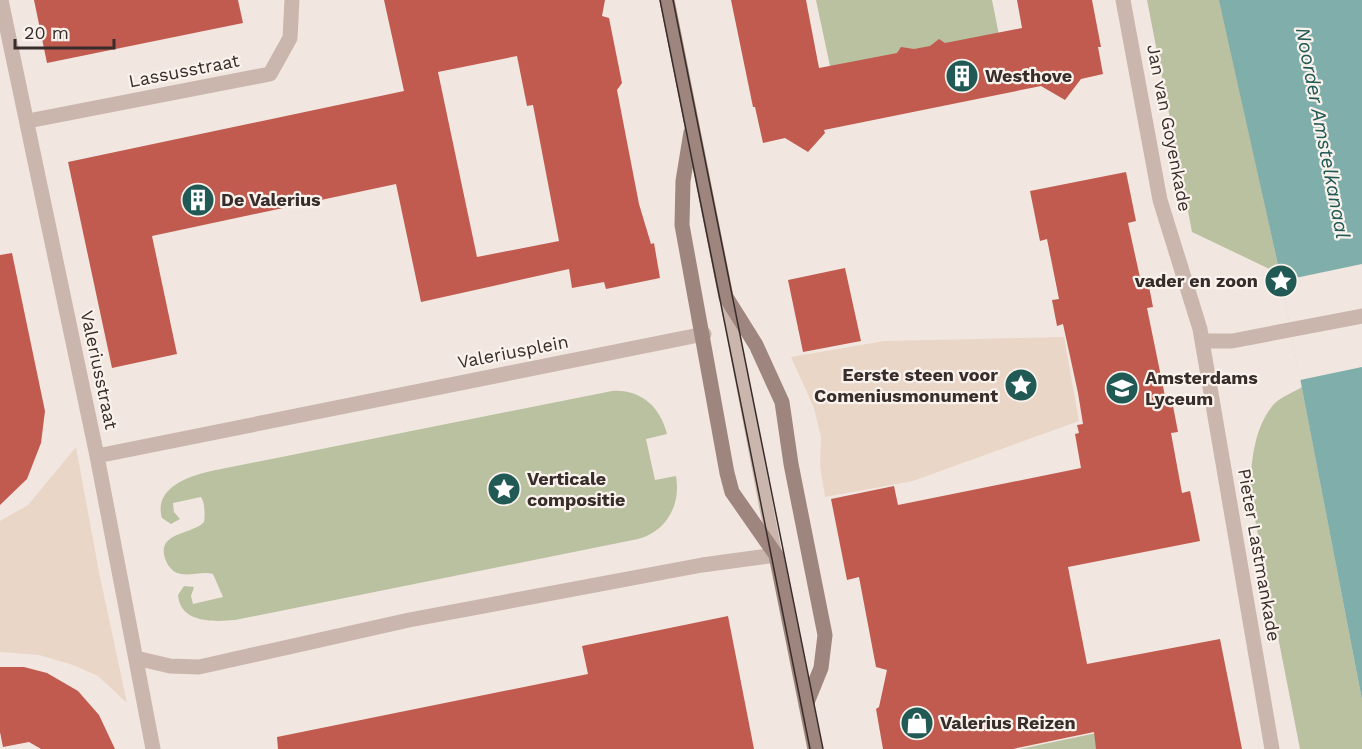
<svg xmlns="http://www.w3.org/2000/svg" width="1362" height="749" font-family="'Work Sans',sans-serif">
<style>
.green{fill:#bac1a0}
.plaza{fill:#e9d6c7}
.water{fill:#80aeaa}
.pier{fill:#f2e7e0}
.building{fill:#c15b4f;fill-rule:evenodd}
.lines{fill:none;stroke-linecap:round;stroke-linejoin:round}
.lane{stroke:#cab6ac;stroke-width:14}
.street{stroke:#cab6ac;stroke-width:15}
.secondary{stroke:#9e857d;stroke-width:15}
.tram{stroke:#382d2a;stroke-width:1.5}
.labels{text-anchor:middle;stroke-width:4.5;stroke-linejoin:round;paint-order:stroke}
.street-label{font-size:18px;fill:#382d2a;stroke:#faf2ec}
.poi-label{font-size:18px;font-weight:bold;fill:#382d2a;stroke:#faf2ec;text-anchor:start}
.water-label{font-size:20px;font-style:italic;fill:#215955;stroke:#faf2ec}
</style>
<rect width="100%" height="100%" fill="#f2e7e0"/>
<path class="green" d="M816,0H992L1000,40L831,71Z
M1147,0H1220L1280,274L1192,232Z
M1302,387L1362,700V749H1300L1250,494C1251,464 1253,428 1274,404C1281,397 1294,392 1302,387Z
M612,391C640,389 660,406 667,434L646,439L655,480L676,476C681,505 667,531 638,539L235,620C213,622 180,623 178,595L184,586L194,587L191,596L193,604L223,597L213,574C202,571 192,576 181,574C175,573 170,569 167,563C152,532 192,535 204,522C205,515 205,503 201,497L173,503L174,512L180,519L171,524L162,518C153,488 189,476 211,471Z
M1125,727L1165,749H1020Z"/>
<path class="plaza" d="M1064,337L1079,421L913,481L825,497L820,466L821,437L814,408L791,357L884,341Z
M76,447L99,572L127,703L98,676L73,665L39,655L0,652V521L28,505Z"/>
<path class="water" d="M1219,0H1362V700L1280,274Z"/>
<path class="pier" d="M1362,264V367L1300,380L1281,281Z"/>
<path class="building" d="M34,0H238L243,23L47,63Z
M384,0H605L602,16L609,18L622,83L617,90L639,204L651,244L654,243L660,278L606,289L604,282L572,288L569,269L421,302L396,184L152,236L177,354L112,368L68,162L404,91ZM517,56L527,106L533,105L559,241L477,257L438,72Z
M731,0H806L819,68L897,53L901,47L914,49L930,46L939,39L945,43L1022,28L1017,0H1092L1101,47H1098L1103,74L1081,79L1065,100L1041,86L824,130L825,133L808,152L785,138L763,143L755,107H753Z
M1126,172L1136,221L1128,223L1141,282L1148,281L1153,307L1147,308L1167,406H1173L1178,432L1171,433L1182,493L1190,491L1200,541L1068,567L1087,664L1220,639L1242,749H1096L1094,732L1013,749H883L876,709L879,707L887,670L876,667L859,577L847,580L831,499L894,486L898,505L1081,468L1075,434L1079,433L1077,425L1083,424L1078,393L1063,324L1057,326L1052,300L1059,299L1047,239L1040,241L1030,191Z
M12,253L45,411L41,443L27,479L0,505V255Z
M845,268L861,341L803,352L788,280Z
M728,616L754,749H278L277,737L588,674L582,646Z
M0,667H24L47,673L78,691L99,715L115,749H41L29,742L3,747L0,732Z"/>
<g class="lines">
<path class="lane" d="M727,301L775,553"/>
<path class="street" d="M1,0L97,456L153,749
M1123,0L1160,200L1200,329L1272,749
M28,121L270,74L290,38L292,0
M1202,341H1232L1362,316
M97,456L704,334
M136,658L170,666L199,667L409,620L702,565L776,555"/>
<path class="secondary" d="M667,0L726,297L756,345L782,402L791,464L825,635L821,668L806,705
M691,132L683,181L682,225L727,473L732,492L776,555L815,749"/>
<path class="tram" d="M660,0L810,749
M673,0L823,749"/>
</g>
<defs>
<g id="building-disc" transform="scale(1.725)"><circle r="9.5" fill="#215955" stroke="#faf2ec"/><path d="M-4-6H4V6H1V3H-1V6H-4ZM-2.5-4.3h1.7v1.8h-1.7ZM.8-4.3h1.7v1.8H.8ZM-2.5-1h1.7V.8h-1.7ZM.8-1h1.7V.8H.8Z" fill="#fff"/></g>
<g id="sight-disc" transform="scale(1.725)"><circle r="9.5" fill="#215955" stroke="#faf2ec"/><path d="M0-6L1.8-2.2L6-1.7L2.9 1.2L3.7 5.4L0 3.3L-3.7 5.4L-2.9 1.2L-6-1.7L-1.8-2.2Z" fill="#fff"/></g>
<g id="school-disc" transform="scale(1.725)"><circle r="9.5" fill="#215955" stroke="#faf2ec"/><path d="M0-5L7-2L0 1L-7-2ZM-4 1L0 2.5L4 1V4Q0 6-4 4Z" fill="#fff"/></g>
<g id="shop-disc" transform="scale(1.725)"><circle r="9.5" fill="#215955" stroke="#faf2ec"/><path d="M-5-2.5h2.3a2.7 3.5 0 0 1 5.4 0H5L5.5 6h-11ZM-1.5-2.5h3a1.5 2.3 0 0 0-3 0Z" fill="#fff"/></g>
</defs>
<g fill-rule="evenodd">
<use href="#building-disc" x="962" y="76"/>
<use href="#building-disc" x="198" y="200"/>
<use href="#sight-disc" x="1281" y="281"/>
<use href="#sight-disc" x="1021" y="385"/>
<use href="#school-disc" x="1122" y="388"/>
<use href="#sight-disc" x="504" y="489"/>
<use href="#shop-disc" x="917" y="723"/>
</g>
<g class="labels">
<g class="street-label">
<text transform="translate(184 71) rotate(-11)" y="6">Lassusstraat</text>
<text transform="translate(1169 128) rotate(79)" y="6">Jan van Goyenkade</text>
<text transform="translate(513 352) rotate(-11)" y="6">Valeriusplein</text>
<text transform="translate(99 370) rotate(78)" y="6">Valeriusstraat</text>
<text transform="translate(1259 555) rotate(80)" y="6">Pieter Lastmankade</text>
</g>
<g class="poi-label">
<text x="985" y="82">Westhove</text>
<text x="221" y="206">De Valerius</text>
<text x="1258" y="287" text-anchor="end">vader en zoon</text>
<text x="998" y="381" text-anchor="end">Eerste steen voor<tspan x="998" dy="21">Comeniusmonument</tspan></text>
<text x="1145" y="384">Amsterdams<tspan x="1145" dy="21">Lyceum</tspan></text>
<text x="527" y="485">Verticale<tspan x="527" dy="21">compositie</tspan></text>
<text x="940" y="729">Valerius Reizen</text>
</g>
<g class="water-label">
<text transform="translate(1323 133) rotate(79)" y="7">Noorder Amstelkanaal</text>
</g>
</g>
<path d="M15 39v9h99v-9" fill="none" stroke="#382d2a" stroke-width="3"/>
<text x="24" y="39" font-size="18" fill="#382d2a" stroke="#faf2ec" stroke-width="4.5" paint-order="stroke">20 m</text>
</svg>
